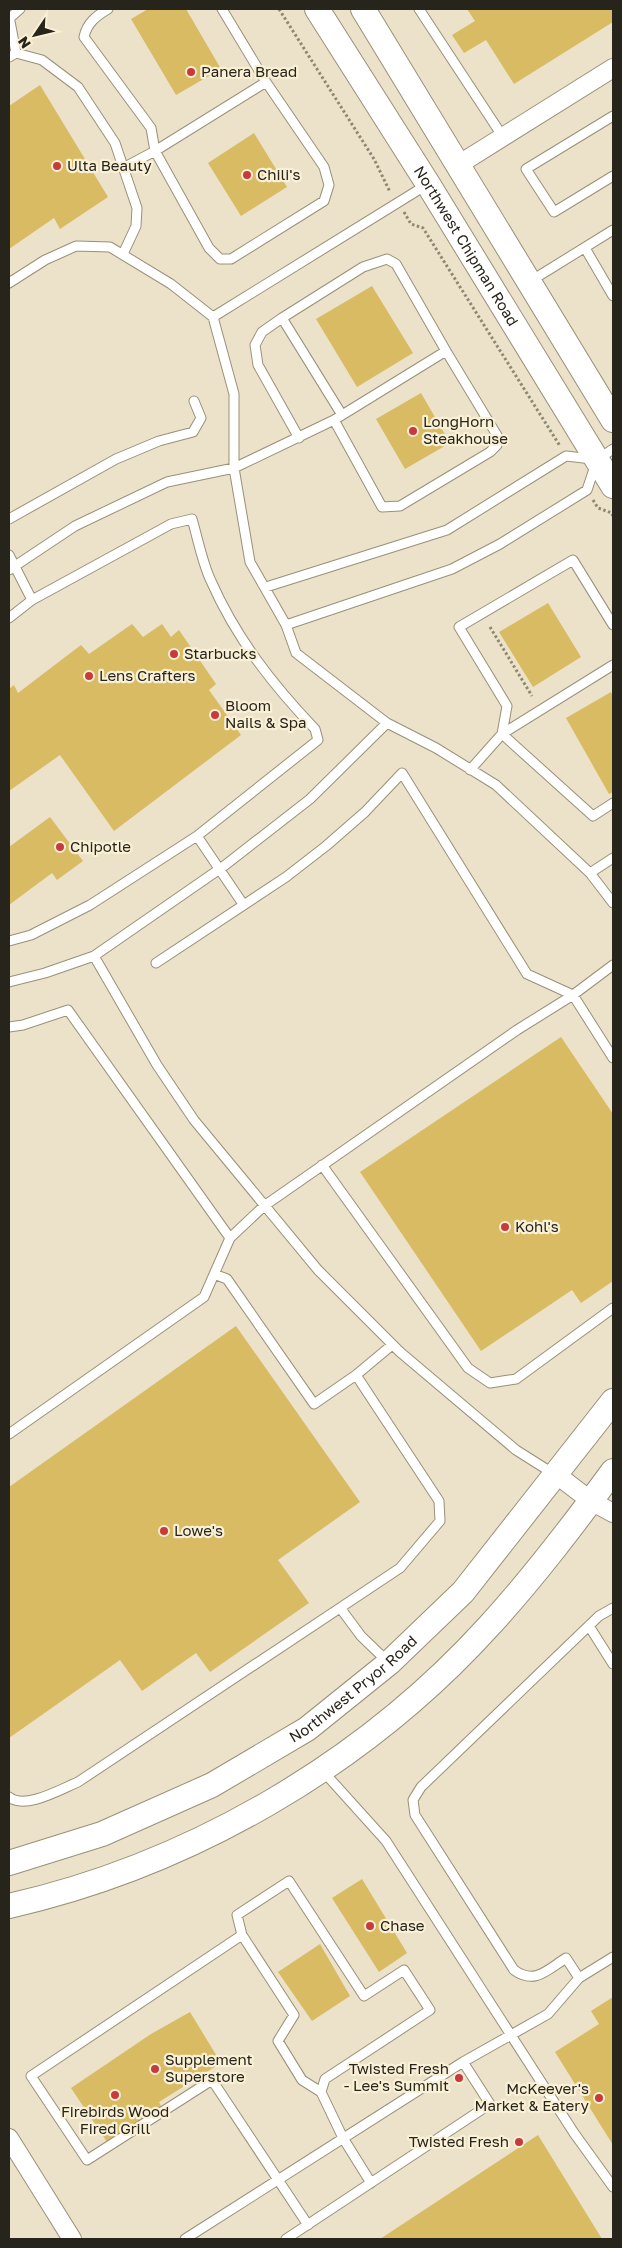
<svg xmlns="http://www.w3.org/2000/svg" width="622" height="2248" font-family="'Golos Text',sans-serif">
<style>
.building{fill:#d8bb63}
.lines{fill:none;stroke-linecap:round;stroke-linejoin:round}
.service-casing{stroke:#999079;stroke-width:11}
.minor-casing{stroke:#999079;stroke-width:20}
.secondary-casing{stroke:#999079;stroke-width:26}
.path{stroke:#8d8775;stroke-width:3;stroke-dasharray:2.5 2.5;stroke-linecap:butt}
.service{stroke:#fff;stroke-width:9}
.minor{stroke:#fff;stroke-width:18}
.secondary{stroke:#fff;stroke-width:24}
.poi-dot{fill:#c93a3d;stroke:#f9f0d6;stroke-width:2}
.labels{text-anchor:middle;stroke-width:4.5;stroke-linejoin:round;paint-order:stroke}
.poi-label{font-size:15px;fill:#27241b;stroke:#f9f0d6;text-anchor:start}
.street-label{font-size:15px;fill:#27241b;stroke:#f9f0d6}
</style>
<rect width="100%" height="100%" fill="#ebe2c9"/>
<path class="building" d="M148,9H186L221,69L176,95L131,19Z
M467,9H613V22L514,84L486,40L464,53L452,35L475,21Z
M40,85L108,197L60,229L54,218L9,249V106Z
M254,133L287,187L241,216L208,163Z
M372,286L413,353L357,387L316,319Z
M421,393L450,443L405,469L376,419Z
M548,603L581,657L533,687L499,632Z
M132,624L143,637L162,624L171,637L179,630L216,684L209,690L241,735L114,831L60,755L9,791V689L14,685L18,693L81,645L89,654Z
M611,692L613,697V792L609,794L566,718Z
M50,817L83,861L57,880L52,873L9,905V847Z
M561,1037L613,1114V1281L581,1303L572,1290L481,1351L360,1172Z
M236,1326L360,1502L278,1560L309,1603L210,1672L196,1653L142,1691L120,1660L9,1738V1487Z
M362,1879L407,1953L379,1972L332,1898Z
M320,1944L350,1996L312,2021L278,1972Z
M613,1997V2145L555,2052L599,2024L591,2011Z
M190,2012L221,2063L159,2102L161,2106L107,2142L71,2088L151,2034Z
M538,2135L602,2239H380Z"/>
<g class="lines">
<g class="service-casing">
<path id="service" d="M108,9C96,16 87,23 84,37L151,128L155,151L266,82
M419,9L503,137
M9,16L16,53
M11,17L20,9
M9,57L16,53L42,60L78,87L115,143L137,208L136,226L123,254
M613,116L526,169L554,212L613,176
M123,168L155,151L209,248L220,259H231L324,201L329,185L324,167L266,82L222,9
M585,248L613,296
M529,282L613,230
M9,283L45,260L76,246L110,247L171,284L213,317L428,184
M282,318L342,415
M334,420L382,507L400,506L490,452L497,445L498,437L446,351
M299,438L258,365L255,345L262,332L282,318L363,267L387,259L396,264L446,351L334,420L234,468L250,562L286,625L296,653L387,723
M9,519L116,459L159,441L193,432L201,418L194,401
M9,555L32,600
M9,570L75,526L167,482L234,468V394L213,317
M266,587L447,530L566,456L592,459
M9,618L32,600L171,524L192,519C198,539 202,562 211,581C236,638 273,685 315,729L318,740L197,836L90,905L31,935L9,941
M286,625L452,569L500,544L587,490L597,460L613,449
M502,734L507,706L459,627L573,560L613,625
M502,734L593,816L613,803
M470,770L502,734L613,665
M197,836L243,904
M590,873L613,858
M94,956L157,1065L194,1120L318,1270L400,1352L516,1450L554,1474
M156,963L286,877L326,846L365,812L402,773L527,974L573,995L613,1058
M9,982L45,973L94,956L224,866L310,799L387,723L436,748L496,785L590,873L613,903
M9,1027L23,1025L68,1010L230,1238
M322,1165L468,1368L490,1383L516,1379L613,1308
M214,1274L227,1279L314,1404L356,1375
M9,1434L204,1297L230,1238L264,1206L517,1030L573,995L613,965
M341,1609L361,1636L389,1663
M589,1626L613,1664
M322,1770L386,1841L574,2133L613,2187
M9,1797C25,1810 61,1789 78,1782L400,1568L440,1521L439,1501L356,1375L392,1345
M242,1935L294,2015L278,2041L302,2080L321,2092
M579,1978L566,1958C547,1970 535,1985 514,1970L415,1815L413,1800L421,1787L599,1616L613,1608
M308,2225L212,2080L87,2160L31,2076L242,1935L237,1915L289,1881L364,1996L404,1970L430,2010L325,2079L321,2092L343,2138L371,2183
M185,2239L463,2062L548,2014L579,1978L613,1957
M286,2239L490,2104L463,2062"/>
</g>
<g class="minor-casing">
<path id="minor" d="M458,165L613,68
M557,1475L591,1501L613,1513
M9,2138L72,2239"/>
</g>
<g class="secondary-casing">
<g id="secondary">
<path id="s1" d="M317,9L428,184L613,486"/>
<path d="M363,9L613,420"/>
<path id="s2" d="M9,1863L102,1834L212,1785L307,1729L389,1663L463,1592L613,1401"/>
<path d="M9,1906C190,1865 364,1764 489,1626C534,1577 574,1524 613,1471"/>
</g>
</g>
<path class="path" d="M279,9L374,159L390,192
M404,212L411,224L423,228L560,446
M593,500L598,508L612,513L613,516
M490,627L532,696"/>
<use href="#service" class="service"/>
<use href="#minor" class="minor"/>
<use href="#secondary" class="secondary"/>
</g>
<g class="poi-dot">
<circle cx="191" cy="72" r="5"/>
<circle cx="57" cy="166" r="5"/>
<circle cx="247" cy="175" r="5"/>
<circle cx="413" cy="431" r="5"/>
<circle cx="174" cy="654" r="5"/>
<circle cx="89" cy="676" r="5"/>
<circle cx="215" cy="715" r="5"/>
<circle cx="60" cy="847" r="5"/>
<circle cx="505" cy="1227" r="5"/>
<circle cx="164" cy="1531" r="5"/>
<circle cx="370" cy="1926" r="5"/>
<circle cx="155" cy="2069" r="5"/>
<circle cx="459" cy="2078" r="5"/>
<circle cx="115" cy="2095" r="5"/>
<circle cx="599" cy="2098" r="5"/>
<circle cx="519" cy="2142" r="5"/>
</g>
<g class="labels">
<g class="poi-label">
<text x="201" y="77">Panera Bread</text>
<text x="67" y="171">Ulta Beauty</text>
<text x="257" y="180">Chili's</text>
<text x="423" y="427">LongHorn<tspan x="423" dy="17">Steakhouse</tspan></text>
<text x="184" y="659">Starbucks</text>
<text x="99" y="681">Lens Crafters</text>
<text x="225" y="711">Bloom<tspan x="225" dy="17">Nails &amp; Spa</tspan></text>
<text x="70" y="852">Chipotle</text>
<text x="515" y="1232">Kohl's</text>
<text x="174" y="1536">Lowe's</text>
<text x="380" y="1931">Chase</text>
<text x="165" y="2065">Supplement<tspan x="165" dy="17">Superstore</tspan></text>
<text x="449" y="2074" text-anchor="end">Twisted Fresh<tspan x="449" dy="17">- Lee's Summit</tspan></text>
<text x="589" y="2094" text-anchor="end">McKeever's<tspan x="589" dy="17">Market &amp; Eatery</tspan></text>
<text x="115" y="2117" text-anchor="middle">Firebirds Wood<tspan x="115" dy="17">Fired Grill</tspan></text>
<text x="509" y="2147" text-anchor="end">Twisted Fresh</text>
</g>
<g class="street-label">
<text dy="5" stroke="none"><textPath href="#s1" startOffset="280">Northwest Chipman Road</textPath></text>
<text dy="5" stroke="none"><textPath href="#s2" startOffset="389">Northwest Pryor Road</textPath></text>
</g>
</g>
<rect width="622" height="2248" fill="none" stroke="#27241b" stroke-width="20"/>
<g transform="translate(35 35) rotate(235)" stroke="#f9f0d6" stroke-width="4" paint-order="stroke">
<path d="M0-4L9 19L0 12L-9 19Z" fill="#27241b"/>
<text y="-8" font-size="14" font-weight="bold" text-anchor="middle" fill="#27241b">N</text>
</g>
</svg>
